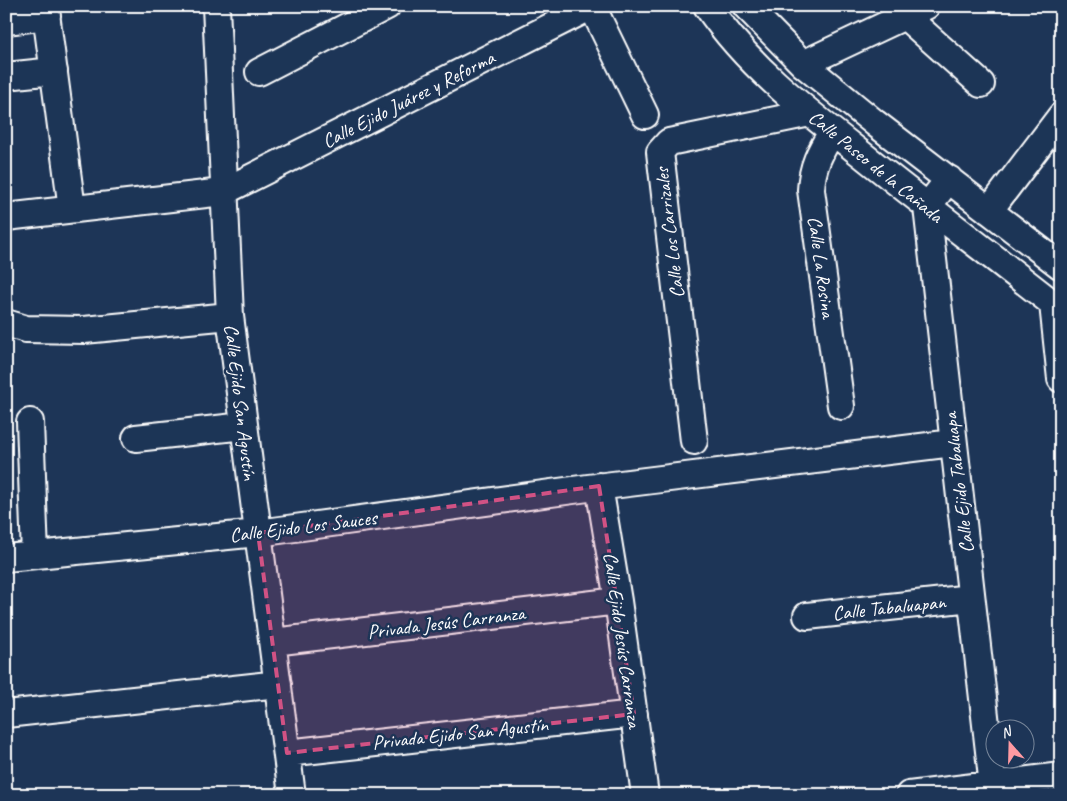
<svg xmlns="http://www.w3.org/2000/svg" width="1067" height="801" font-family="Caveat,sans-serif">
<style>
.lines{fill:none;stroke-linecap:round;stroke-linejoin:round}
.minor-casing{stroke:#fff;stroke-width:30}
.minor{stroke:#1d3557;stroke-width:26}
.marked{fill:#d15284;fill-opacity:0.2;stroke:#d15284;stroke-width:4;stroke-dasharray:10 6;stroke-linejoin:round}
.labels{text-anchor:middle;stroke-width:5;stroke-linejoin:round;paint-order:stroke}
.street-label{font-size:20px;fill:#fff;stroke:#1d3557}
</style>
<rect width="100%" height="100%" fill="#1d3557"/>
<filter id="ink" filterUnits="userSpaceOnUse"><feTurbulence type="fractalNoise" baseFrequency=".02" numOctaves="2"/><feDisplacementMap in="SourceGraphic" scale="10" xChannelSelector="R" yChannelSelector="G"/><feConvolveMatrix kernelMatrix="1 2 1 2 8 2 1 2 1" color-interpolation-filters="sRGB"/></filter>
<g filter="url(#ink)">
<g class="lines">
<g class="minor-casing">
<path id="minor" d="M45,6L72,209
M216,6L230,316L292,795
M592,6L645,115
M707,6C747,65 804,109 860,153C926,206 994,257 1061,310
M746,6L803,64L875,123L1061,266
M905,16L981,84
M6,21L47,16
M803,64L926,6
M259,72L387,6
M6,76L54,71
M832,132C820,152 812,166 811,190L841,406
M949,179L927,207L994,795
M989,211L1061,116
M6,217L223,192L592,6
M1053,304L1061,379
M6,323L26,329L84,330L230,316
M30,422L35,555
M136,438L244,426
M694,441L660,152L669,142L810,113
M599,486L618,601L645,795
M6,558L258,533L588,488L953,443
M807,616L971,598
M273,642L618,601
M6,714L278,684
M287,753L634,714
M909,795L1061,776"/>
</g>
<use href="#minor" class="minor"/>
</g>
</g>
<path class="marked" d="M599,486L634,714L287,753L258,533Z"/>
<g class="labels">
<g class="street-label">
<text transform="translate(408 99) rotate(-27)" y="7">Calle Ejido Juárez y Reforma</text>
<text transform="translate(876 166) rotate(39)" y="7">Calle Paseo de la Cañada</text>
<text transform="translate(669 233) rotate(-97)" y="7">Calle Los Carrizales</text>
<text transform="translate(822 267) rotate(82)" y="7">Calle La Rosina</text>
<text transform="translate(241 402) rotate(83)" y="7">Calle Ejido San Agustín</text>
<text transform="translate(958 483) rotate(-97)" y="7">Calle Ejido Tabaluapa</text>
<text transform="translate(303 526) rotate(-7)" y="7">Calle Ejido Los Sauces</text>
<text transform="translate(889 607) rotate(-6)" y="7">Calle Tabaluapan</text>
<text transform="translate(446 622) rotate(-7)" y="7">Privada Jesús Carranza</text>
<text transform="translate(623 640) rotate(82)" y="7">Calle Ejido Jesús Carranza</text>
<text transform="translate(460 733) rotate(-6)" y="7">Privada Ejido San Agustín</text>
</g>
</g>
<rect width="1067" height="801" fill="none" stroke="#1d3557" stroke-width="25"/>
<rect x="12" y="12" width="1042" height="776" fill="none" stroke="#fff" stroke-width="2" filter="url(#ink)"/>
<g transform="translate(1010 744) rotate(340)"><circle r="24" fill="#1d3557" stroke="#77869a"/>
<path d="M0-4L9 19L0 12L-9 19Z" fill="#ff9aa2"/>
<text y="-8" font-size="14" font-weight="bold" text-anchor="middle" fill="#ffffff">N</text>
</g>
</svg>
